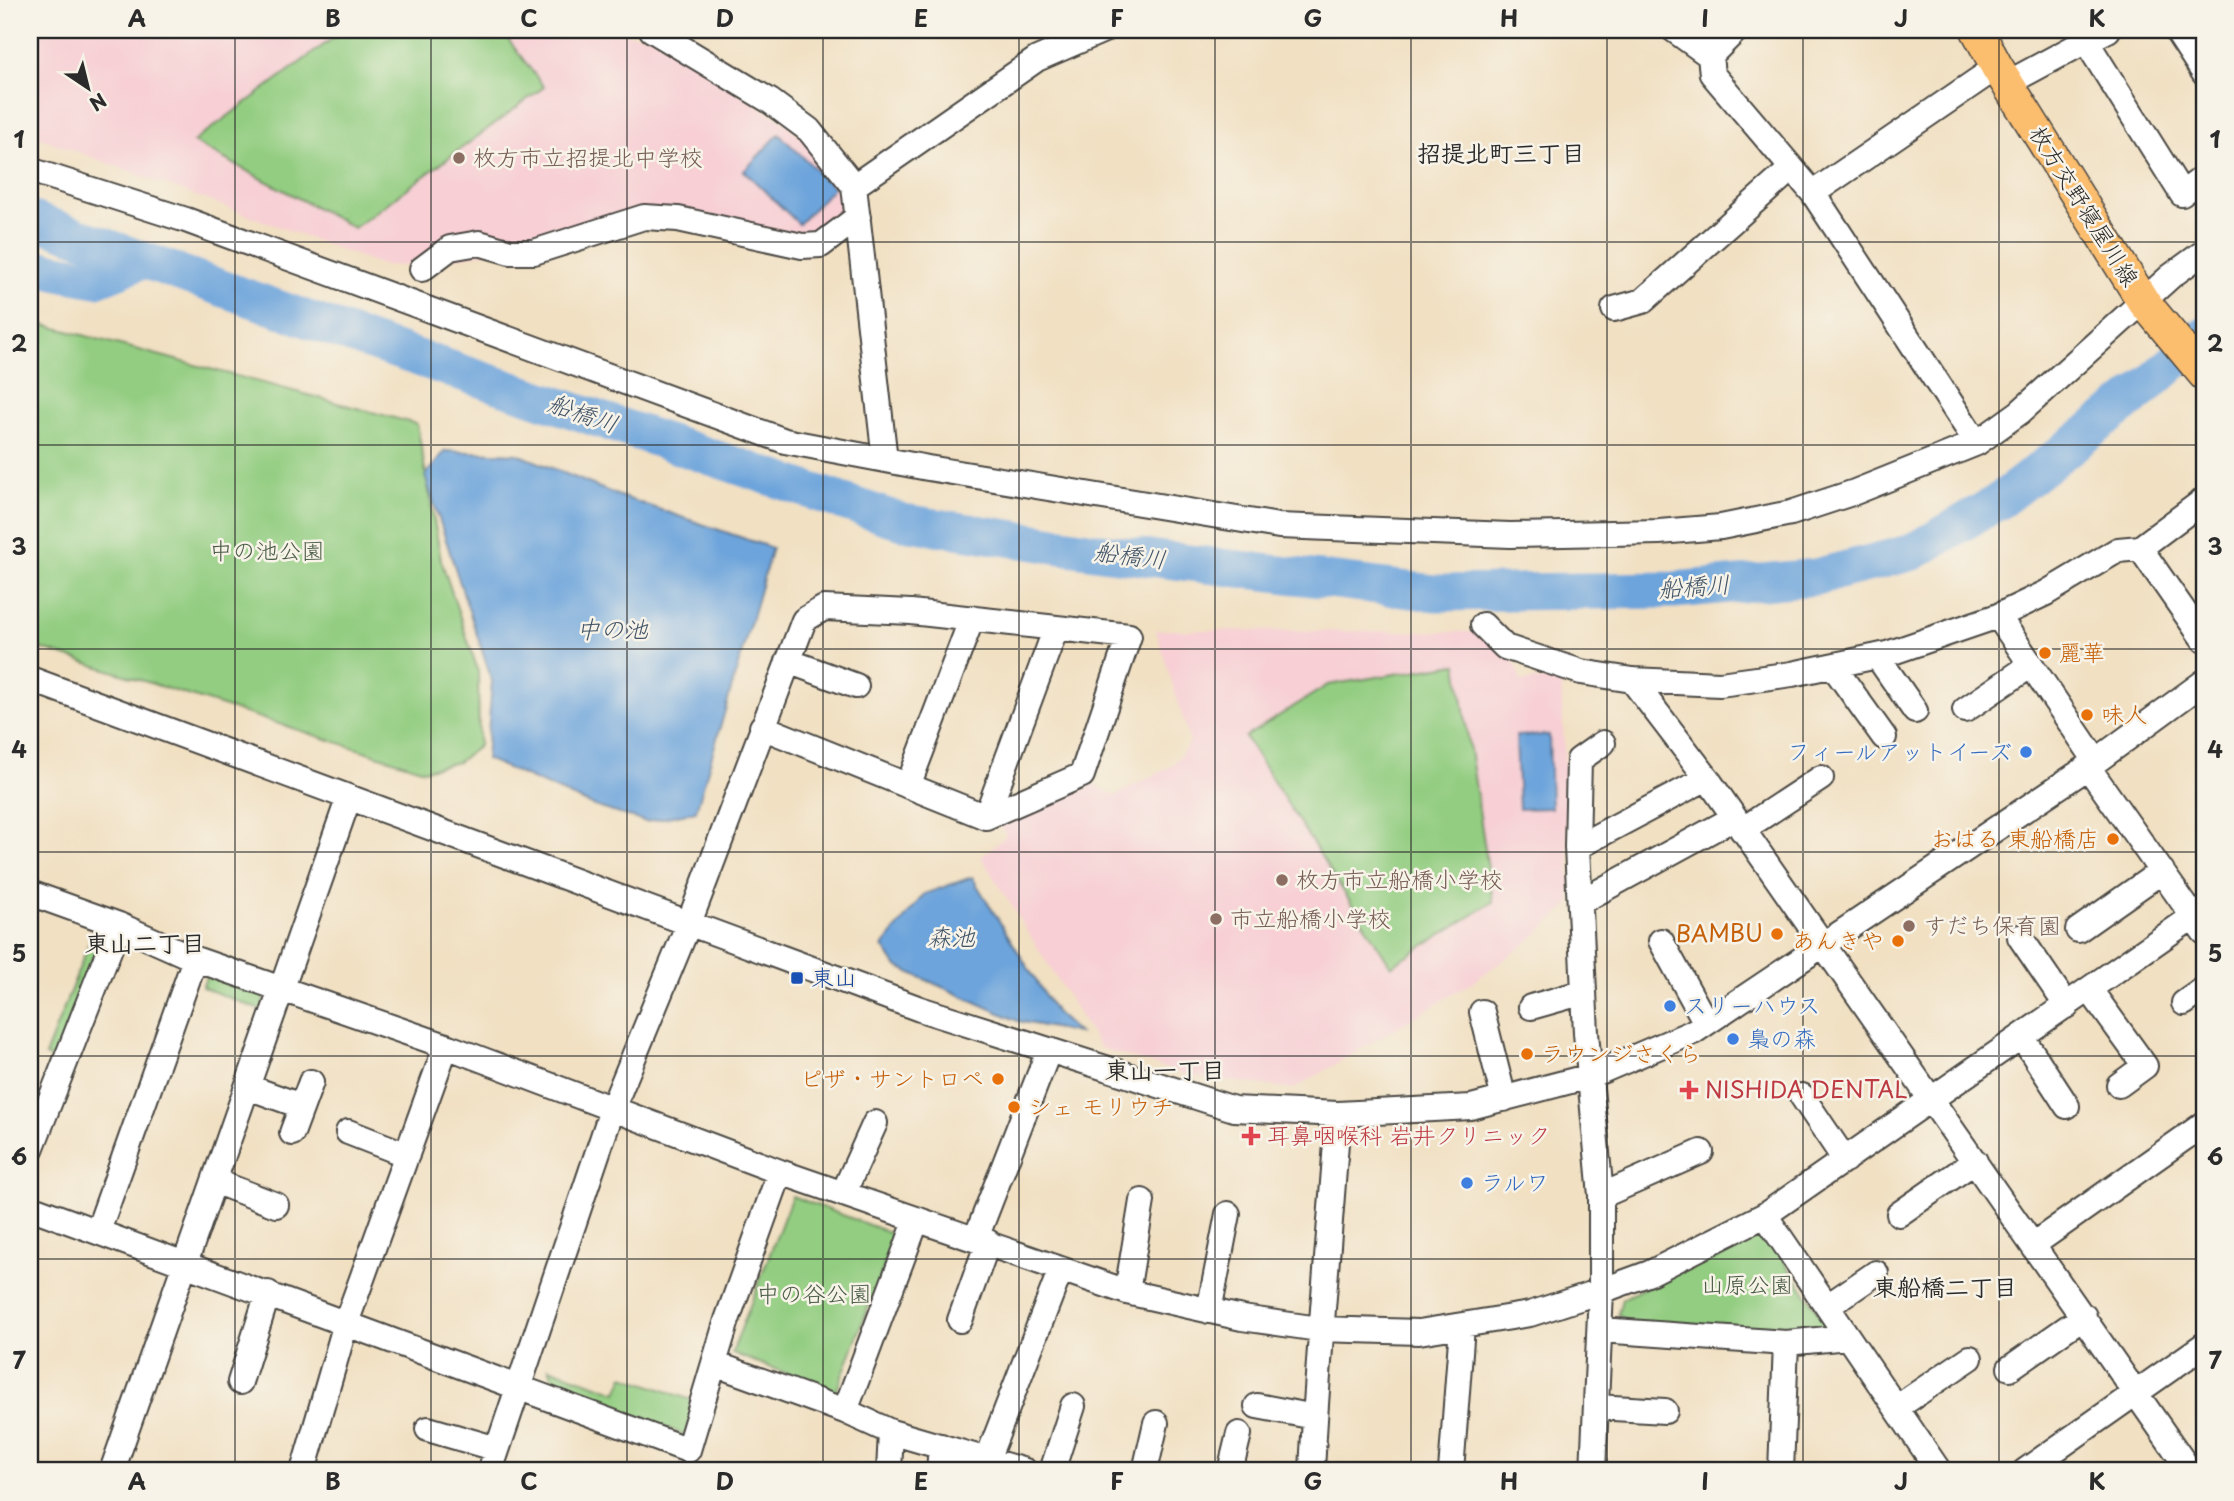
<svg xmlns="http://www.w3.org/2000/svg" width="2234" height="1501" font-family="'Playpen Sans','Klee One',sans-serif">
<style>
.built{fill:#f7cfd4}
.green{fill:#93cd81;stroke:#5f7c56;stroke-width:2}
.water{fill:#6da4db;stroke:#4c6883;stroke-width:2}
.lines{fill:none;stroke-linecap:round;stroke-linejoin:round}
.river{stroke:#6da4db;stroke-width:37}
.minor-casing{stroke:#494642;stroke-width:28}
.major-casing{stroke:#494642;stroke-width:35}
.minor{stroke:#fff;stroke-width:24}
.major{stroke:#fbbd6e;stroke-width:32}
.grid{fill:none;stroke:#2b2b2b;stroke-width:2;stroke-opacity:0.55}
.education-dot{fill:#8d6e63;stroke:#f7f3e8;stroke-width:2.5}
.food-dot{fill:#e8710a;stroke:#f7f3e8;stroke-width:2.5}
.shop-dot{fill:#3f7fe0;stroke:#f7f3e8;stroke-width:2.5}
.transit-dot{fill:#1a4fb4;stroke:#f7f3e8;stroke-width:2.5}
.health-dot{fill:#e0444e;stroke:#f7f3e8;stroke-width:2.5}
.labels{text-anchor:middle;stroke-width:5;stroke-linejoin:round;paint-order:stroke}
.education-label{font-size:23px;fill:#785e54;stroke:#f7f3e8;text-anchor:start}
.street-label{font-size:23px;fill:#2b2b2b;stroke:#f7f3e8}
.park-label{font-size:23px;fill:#4a5c45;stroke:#f7f3e8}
.food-label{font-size:23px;fill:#c56008;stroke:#f7f3e8;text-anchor:start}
.shop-label{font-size:23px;fill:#366cbe;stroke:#f7f3e8;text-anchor:start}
.transit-label{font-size:23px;fill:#164399;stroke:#f7f3e8;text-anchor:start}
.health-label{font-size:23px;fill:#be3a42;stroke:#f7f3e8;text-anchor:start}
.neighbourhood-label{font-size:24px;font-weight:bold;fill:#2b2b2b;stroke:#f7f3e8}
.water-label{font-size:24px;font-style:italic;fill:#425569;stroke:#f7f3e8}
.neatline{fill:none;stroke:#2b2b2b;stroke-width:2.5}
.grid-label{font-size:23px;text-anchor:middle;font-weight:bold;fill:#2b2b2b}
</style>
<rect width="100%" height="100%" fill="#f7f3e8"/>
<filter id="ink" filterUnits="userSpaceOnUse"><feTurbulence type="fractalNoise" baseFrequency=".0143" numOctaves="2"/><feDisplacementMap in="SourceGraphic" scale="14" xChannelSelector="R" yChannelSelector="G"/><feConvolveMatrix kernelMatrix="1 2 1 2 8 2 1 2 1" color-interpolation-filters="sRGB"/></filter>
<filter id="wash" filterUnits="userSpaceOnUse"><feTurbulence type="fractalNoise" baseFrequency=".00686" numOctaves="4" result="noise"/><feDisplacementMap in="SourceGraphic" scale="28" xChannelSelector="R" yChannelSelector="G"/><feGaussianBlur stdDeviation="1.57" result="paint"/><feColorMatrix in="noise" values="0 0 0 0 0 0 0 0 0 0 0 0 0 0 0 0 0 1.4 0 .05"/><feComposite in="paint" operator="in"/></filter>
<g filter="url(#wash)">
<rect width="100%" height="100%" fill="#f1e0c2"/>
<path class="built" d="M30,30H573L651,36L791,127L845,183L847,205L830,230L818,240L702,214L411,266L381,265L30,134Z
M1156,630L1481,632L1513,659L1521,681L1561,679L1571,903L1528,942L1473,982L1294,1089L1191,1076L1100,1048L981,857L1006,836L1001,825L1087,781L1115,796L1173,765L1190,742Z"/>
<path class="green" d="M344,30H501L544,87L354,228L193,142Z
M30,321L417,424L441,560L478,671L479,746L458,762L424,770L30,645Z
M1457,664L1493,902L1391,966L1245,737L1328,685Z
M95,928L102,941L61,1062L45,1056Z
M210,968L257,986L264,1000L265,1012L202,987Z
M792,1196L896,1235L836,1392L732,1353Z
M1752,1234L1767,1236L1832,1332L1628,1322L1618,1314L1622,1299Z
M549,1368L617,1392L624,1376L697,1402L685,1435L557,1389Z"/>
<path class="water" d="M779,134L834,187L799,224L744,171Z
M445,451L518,454L617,495L772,548L696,811L646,822L594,806L486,759L492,681L425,476Z
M1549,735L1551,808L1519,809L1516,736Z
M972,877L1056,1013L1078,1033L1018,1021L922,978L896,966L883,946L924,894Z"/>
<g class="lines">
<path class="river" d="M30,219L368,341L903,522L1108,553L1435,593L1674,590L1816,577L1913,552L1998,502L2141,392L2204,335
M30,267L96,279L144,260"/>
</g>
</g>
<g filter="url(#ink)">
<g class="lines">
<g class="minor-casing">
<path id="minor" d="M652,30L770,101L809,130L854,186L885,460
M1674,30L1710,56L1712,74L1813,193L1977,443
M2176,30L2204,73
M2086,41L2108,30
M1710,56L1736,30
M2008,83L2086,41L2182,194L2204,177
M30,170L186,220L785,441L928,468L1279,526L1510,535L1659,532L1721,527L1791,513L1855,492L1977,443L2020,412L2171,276L2204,252
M854,186L1037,59L1104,30
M1813,193L1997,67
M422,269L450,248L479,243L510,252H534L644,217L678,219L802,246L821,245L858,217
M1614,309L1643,301L1791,169
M2140,548L2204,500
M1998,616L2096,761
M1483,625L1505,647L1581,672L1632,680L1720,684L1792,674L1887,654L1998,616L2046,593L2118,550L2140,548L2204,640
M1877,656L1915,711
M788,661L856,686
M1833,666L1884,737
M30,679L920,1009L1234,1109L1338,1114L1471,1107L1590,1076L1693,1032L2088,767L2204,682
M1632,680L1707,778L2190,1471
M1965,710L2031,665
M2088,767L2204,932
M908,786L972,618
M986,817L1056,628
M1742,830L1821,778
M1577,847L1707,778
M30,893L119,925L195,959L446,1046L780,1172L1127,1292L1242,1318L1319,1329L1419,1332L1530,1314L1601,1291L1650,1273L1765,1215L2204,909
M1582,901L1734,818
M2078,930L2162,871
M2020,937L2067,1006
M1661,941L1706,1023
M2090,990L2145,1066L2119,1085
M2184,1003L2204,989
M1531,1007L1584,992
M1482,1012L1504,1099
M2022,1037L2067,1106
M248,1087L301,1106
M1802,1096L1845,1160
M348,1132L407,1155
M292,1133L311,1082
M30,1152L119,925
M214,1181L276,1205
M843,1194L875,1123
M1601,1196L1701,1152
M30,1207L688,1450L727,1320L780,1172
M1899,1214L1975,1161
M1765,1215L1939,1471
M98,1231L195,959
M976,1238L1049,1050
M2034,1244L2204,1124
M1127,1292L1142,1201
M1828,1306L1876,1273
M1209,1311L1228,1214
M960,1320L988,1242
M1600,1330L1786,1343
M715,1364L845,1411L891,1432L1025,1471
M2010,1368L2084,1316
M240,1382L268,1293
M1257,1406L1315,1417
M1596,1407L1665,1411
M1896,1408L1970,1358
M845,1411L917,1219
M428,1429L497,1449
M987,1460L1061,1269
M112,1471L349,797
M303,1471L346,1323L446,1046
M490,1471L613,1107L689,923L804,620L824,608L911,612L1129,636L1082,775L986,817L762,727
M889,1471L891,1432
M939,1471L941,1446
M1052,1471L1073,1406
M1145,1471L1156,1423
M1230,1471L1239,1434
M1312,1471C1318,1352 1330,1233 1338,1114
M1451,1471L1462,1326
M1593,1471L1601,1291V1196L1586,1033L1577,847L1579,760L1603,743
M1781,1471L1786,1343L1848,1337
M2025,1471L2204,1345"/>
</g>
<g class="major-casing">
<path id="major" d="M1977,30L1997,67L2143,301L2204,374"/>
</g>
<use href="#minor" class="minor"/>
<use href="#major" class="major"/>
</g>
</g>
<path class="grid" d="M235,30V1471M431,30V1471M627,30V1471M823,30V1471M1019,30V1471M1215,30V1471M1411,30V1471M1607,30V1471M1803,30V1471M1999,30V1471M30,242H2204M30,445H2204M30,649H2204M30,852H2204M30,1056H2204M30,1259H2204"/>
<g class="education-dot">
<circle cx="459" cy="158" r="7"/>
<circle cx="1282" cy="880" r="7"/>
<circle cx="1216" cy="919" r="7"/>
<circle cx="1909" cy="926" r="7"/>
</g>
<g class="food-dot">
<circle cx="2045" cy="653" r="7"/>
<circle cx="2087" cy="715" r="7"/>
<circle cx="2113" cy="839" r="7"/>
<circle cx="1777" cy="934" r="7"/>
<circle cx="1898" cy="941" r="7"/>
<circle cx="1527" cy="1054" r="7"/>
<circle cx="998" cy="1079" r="7"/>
<circle cx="1014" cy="1107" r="7"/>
</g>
<g class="shop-dot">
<circle cx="2026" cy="752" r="7"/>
<circle cx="1670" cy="1006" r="7"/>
<circle cx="1733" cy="1039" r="7"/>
<circle cx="1467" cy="1183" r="7"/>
</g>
<rect class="transit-dot" x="790" y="971" width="14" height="14" rx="3.5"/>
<g class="health-dot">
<path d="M1685.5 1079.5h7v7h7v7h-7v7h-7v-7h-7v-7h7z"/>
<path d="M1247.5 1125.5h7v7h7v7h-7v7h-7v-7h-7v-7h7z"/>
</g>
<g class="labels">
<g class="education-label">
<text x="473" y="166">枚方市立招提北中学校</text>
<text x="1296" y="888">枚方市立船橋小学校</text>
<text x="1230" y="927">市立船橋小学校</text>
<text x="1923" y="934">すだち保育園</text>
</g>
<g class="street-label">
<text transform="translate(2084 206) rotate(58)" y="8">枚方交野寝屋川線</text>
</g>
<g class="park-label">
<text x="267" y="559">中の池公園</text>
<text x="1747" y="1293">山原公園</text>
<text x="814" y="1302">中の谷公園</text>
</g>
<g class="food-label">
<text x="2059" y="661">麗華</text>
<text x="2101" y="723">味人</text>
<text x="2099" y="847" text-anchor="end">おはる 東船橋店</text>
<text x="1763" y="942" text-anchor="end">BAMBU</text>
<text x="1884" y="949" text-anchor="end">あんきや</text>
<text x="1541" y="1062">ラウンジさくら</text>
<text x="984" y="1087" text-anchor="end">ピザ・サントロペ</text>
<text x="1028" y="1115">シェ モリウチ</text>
</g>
<g class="shop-label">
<text x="2012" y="760" text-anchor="end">フィールアットイーズ</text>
<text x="1684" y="1014">スリーハウス</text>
<text x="1747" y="1047">梟の森</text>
<text x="1481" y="1191">ラルワ</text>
</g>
<g class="transit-label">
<text x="811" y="986">東山</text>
</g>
<g class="health-label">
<text x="1705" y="1098">NISHIDA DENTAL</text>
<text x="1267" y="1144">耳鼻咽喉科 岩井クリニック</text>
</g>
<g class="neighbourhood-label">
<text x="1501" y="162">招提北町三丁目</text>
<text x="145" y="952">東山二丁目</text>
<text x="1165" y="1079">東山一丁目</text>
<text x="1945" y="1296">東船橋二丁目</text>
</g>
<g class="water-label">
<text transform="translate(583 414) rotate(19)" y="8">船橋川</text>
<text transform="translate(1130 556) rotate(7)" y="8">船橋川</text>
<text transform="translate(1694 587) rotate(-4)" y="8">船橋川</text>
<text x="612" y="638">中の池</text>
<text x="951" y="946">森池</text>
</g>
</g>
<rect width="2234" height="1501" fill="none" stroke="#f7f3e8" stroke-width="77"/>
<g transform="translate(88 88) rotate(145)" stroke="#f7f3e8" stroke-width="5" paint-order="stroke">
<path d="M0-5L12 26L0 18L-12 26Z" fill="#2b2b2b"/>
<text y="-10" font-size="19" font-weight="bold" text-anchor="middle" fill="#2b2b2b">N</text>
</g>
<rect x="38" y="38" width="2158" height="1424" class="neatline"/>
<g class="grid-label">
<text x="137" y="27">A</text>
<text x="333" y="27">B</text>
<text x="529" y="27">C</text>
<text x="725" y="27">D</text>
<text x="921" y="27">E</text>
<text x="1117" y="27">F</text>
<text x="1313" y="27">G</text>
<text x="1509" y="27">H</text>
<text x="1705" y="27">I</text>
<text x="1901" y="27">J</text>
<text x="2097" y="27">K</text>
<text x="19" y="148">1</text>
<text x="2215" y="148">1</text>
<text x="19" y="352">2</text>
<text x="2215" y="352">2</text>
<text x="19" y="555">3</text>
<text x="2215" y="555">3</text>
<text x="19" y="758">4</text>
<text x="2215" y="758">4</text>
<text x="19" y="962">5</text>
<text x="2215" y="962">5</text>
<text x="19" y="1165">6</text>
<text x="2215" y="1165">6</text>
<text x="19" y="1369">7</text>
<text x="2215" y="1369">7</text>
<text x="137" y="1490">A</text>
<text x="333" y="1490">B</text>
<text x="529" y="1490">C</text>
<text x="725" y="1490">D</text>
<text x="921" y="1490">E</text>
<text x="1117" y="1490">F</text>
<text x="1313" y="1490">G</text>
<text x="1509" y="1490">H</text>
<text x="1705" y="1490">I</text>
<text x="1901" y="1490">J</text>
<text x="2097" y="1490">K</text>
</g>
</svg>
